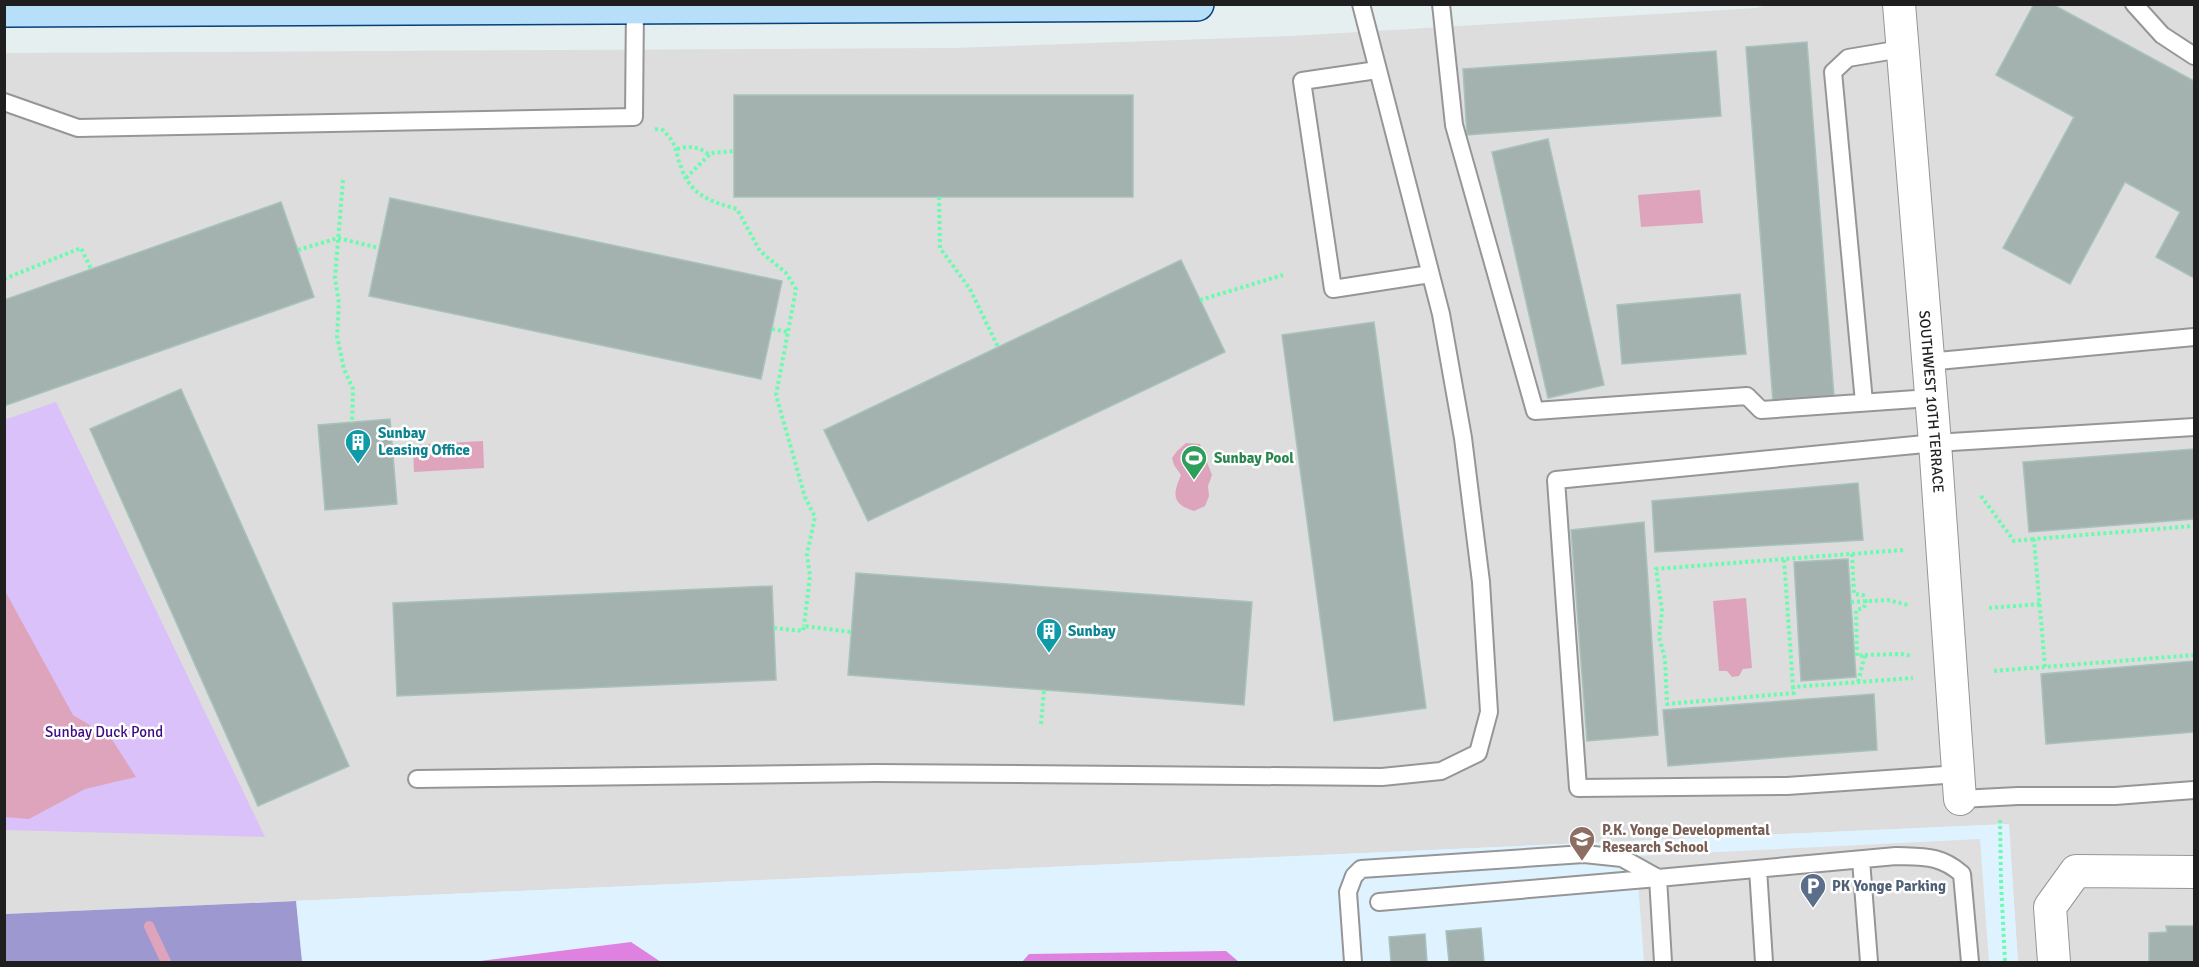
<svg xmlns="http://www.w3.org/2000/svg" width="2199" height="967" font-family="Signika,sans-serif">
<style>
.residential{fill:#dcdddc}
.education{fill:#def3ff}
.forest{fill:#9d99d0}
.park{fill:#dac1fa}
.pitch{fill:#de81e0}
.parking{fill:#dfdfdf}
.water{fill:#dea4bc}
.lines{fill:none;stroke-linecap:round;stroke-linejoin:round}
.stream{stroke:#dea4bc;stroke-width:10}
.building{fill:#a4b2af;stroke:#a7c2bc;stroke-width:1.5}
.service-casing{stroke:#969696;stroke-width:20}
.minor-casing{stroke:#969696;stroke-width:34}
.secondary-casing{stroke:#034178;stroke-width:36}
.path{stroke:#6afcae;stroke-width:4;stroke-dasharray:3 3;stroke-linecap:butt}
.service{stroke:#fff;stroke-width:16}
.minor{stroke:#fff;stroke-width:32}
.secondary{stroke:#b8dffa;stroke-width:33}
.labels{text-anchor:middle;stroke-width:5;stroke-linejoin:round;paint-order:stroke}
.street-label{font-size:15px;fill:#1f1f1f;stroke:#fff}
.culture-label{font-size:15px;font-weight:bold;fill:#0d838f;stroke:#fff;text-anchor:start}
.leisure-label{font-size:15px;font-weight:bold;fill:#27864d;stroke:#fff;text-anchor:start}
.park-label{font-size:15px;fill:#3e0a80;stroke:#fff}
.education-label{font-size:15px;font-weight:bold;fill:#785e54;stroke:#fff;text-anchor:start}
.service-label{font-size:15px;font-weight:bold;fill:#4e5e75;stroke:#fff;text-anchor:start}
</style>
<rect width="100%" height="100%" fill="#e5eff0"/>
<path class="residential" d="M1772,4L2194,5V962H2018L2008,824L5,914L4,53L954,48L1292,36L1756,8Z"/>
<path class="education" d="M2009,824L2018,962H5L4,914Z"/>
<path class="forest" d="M296,901L302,962H5V914Z"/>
<path class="park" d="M56,402L265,837L5,830L4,420Z"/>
<path class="pitch" d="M631,942L661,962H472Z
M1226,951L1239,962H1022L1029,954Z"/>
<path class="parking" d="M1980,839L1989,962H1644L1636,856Z"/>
<path class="water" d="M1700,190L1703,223L1641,227L1638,195Z
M483,441L484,468L414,472L413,445Z
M1186,443L1200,444L1212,475L1208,486L1209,496L1205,506L1194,511C1171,504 1173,494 1181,475L1174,465L1172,458L1177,451Z
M4,589L73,715L111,738L136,777L85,789L29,819L5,817Z
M1746,598L1752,668L1743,669L1739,676L1732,677L1727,671H1719L1713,601Z"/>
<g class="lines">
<path class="stream" d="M149,926L166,962"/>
</g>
<path class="building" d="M2034,4H2052L2194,81V278L2156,257L2180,212L2125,182L2070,284L2003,248L2074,117L1996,75Z
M1807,42L1834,397L1773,402L1746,47Z
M1716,51L1721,116L1467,135L1463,69Z
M734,95H1133V197H734Z
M1548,139L1604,385L1548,398L1492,152Z
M390,198L782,281L761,379L369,296Z
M281,202L314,297L4,406V300Z
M1181,260L1225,352L868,521L824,430Z
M1740,294L1746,354L1622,364L1617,305Z
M1374,322L1426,708L1334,721L1282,335Z
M181,389L349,766L258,806L90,429Z
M390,419L397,504L325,510L318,425Z
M2194,449V519L2029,532L2023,462Z
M1858,483L1863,540L1655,552L1652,501Z
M1644,522L1658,735L1587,741L1571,530Z
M1848,559L1856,677L1801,681L1794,562Z
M856,573L1252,602L1244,705L848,675Z
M772,586L776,680L397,696L393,603Z
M2194,661V732L2046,744L2041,674Z
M1874,694L1877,750L1668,766L1663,710Z
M2166,926H2194V962H2149V933L2167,932Z
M1481,928L1484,962H1449L1446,931Z
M1425,934L1427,962H1391L1389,937Z"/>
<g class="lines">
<g class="service-casing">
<path id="service" d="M1441,4L1454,125L1535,411L1747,396L1761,410L1930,398
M2134,4L2162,35L2194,56
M1377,70L1302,81L1333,289L1430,274
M4,102L78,128L634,117L635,4
M1927,362L2194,337
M1864,402L1833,72L1848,58L1901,49
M1959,774L1787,786L1578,788L1556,480L1935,443L2194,427
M417,779L876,773L1382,777L1441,771L1478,753L1489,712L1481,582L1463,438L1441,314L1361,4
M1960,799L2018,796H2115L2194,790
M1861,860L1869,962
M1758,869L1764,962
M1379,902L1658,878
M1353,962L1348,892L1354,876L1361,869L1584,854L1622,858L1658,878
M1663,962L1658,878L1896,856C1924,857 1940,855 1962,874L1970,962"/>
</g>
<g class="minor-casing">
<g id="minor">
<path id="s1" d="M1899,4L1935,443L1960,799"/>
<path d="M2054,962L2050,907L2076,871L2194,872"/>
</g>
</g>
<g class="secondary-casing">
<path id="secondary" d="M4,10L1197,4"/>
</g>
<path class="path" d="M655,129L663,130C678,146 674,148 681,167C690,195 711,202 737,209L760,251L786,273L796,289L788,332
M677,149C688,146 700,146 709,155
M686,178L711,153L734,151
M343,180L335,278L339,303L337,336L344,369L353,389L352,423
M939,197L940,248L970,289L998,347
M298,250L338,238L379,248
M4,279L81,248L91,269
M1200,300L1283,275
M772,329L788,332L776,395L805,497L815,517L807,554L810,576L804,626
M1981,496L2014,541L2034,539
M1903,550L1784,559L1793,687L1913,678
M1852,554L1854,594L1863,595L1866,602L1864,608L1856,610L1857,656L1865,655L1858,682
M1784,559L1656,569L1662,611L1659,637L1665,659L1667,704L1794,693L1793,687
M1851,602L1888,600L1908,605
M1989,608L2040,604
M774,628L803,631L804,626L851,632
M1865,655L1901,654L1912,656
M2045,667L2034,539L2194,526
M1994,671L2194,655
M1041,724L1044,690
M2000,820L2001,882L2005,962"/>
<use href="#service" class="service"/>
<use href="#minor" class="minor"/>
<use href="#secondary" class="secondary"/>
</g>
<defs>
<g id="building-pin" transform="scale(1.35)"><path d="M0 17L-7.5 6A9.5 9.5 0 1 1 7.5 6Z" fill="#0f9aa8" stroke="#fff"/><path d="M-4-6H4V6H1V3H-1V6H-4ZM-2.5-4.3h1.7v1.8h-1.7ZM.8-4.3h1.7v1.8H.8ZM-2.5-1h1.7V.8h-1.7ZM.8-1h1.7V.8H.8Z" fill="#fff"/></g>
<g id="stadium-pin" transform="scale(1.35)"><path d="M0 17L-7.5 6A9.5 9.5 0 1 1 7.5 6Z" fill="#2e9e5b" stroke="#fff"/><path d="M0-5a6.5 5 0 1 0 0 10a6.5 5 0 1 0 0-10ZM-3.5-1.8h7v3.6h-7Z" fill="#fff"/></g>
<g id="school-pin" transform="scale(1.35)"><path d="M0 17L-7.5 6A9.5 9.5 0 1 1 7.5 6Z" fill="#8d6e63" stroke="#fff"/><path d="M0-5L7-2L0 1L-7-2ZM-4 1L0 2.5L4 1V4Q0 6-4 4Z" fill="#fff"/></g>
<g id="parking-pin" transform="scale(1.35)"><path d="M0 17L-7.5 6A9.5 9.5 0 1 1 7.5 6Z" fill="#5c6f8a" stroke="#fff"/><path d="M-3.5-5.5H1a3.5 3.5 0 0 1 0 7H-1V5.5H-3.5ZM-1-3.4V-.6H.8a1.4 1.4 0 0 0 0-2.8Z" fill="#fff"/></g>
</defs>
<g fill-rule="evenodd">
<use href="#building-pin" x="358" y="442"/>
<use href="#stadium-pin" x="1194" y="458"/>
<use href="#building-pin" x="1049" y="631"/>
<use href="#school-pin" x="1582" y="839"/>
<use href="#parking-pin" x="1813" y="886"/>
</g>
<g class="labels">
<g class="street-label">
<text dy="5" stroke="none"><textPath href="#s1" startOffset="399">SOUTHWEST 10TH TERRACE</textPath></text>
</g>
<g class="culture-label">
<text x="378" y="438">Sunbay<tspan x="378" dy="17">Leasing Office</tspan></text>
<text x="1068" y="636">Sunbay</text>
</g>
<g class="leisure-label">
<text x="1214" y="463">Sunbay Pool</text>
</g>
<g class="park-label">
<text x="104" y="737">Sunbay Duck Pond</text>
</g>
<g class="education-label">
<text x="1602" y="835">P.K. Yonge Developmental<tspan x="1602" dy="17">Research School</tspan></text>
</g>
<g class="service-label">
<text x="1832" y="891">PK Yonge Parking</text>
</g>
</g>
<rect width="2199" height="967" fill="none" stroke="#1f1f1f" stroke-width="12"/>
</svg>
